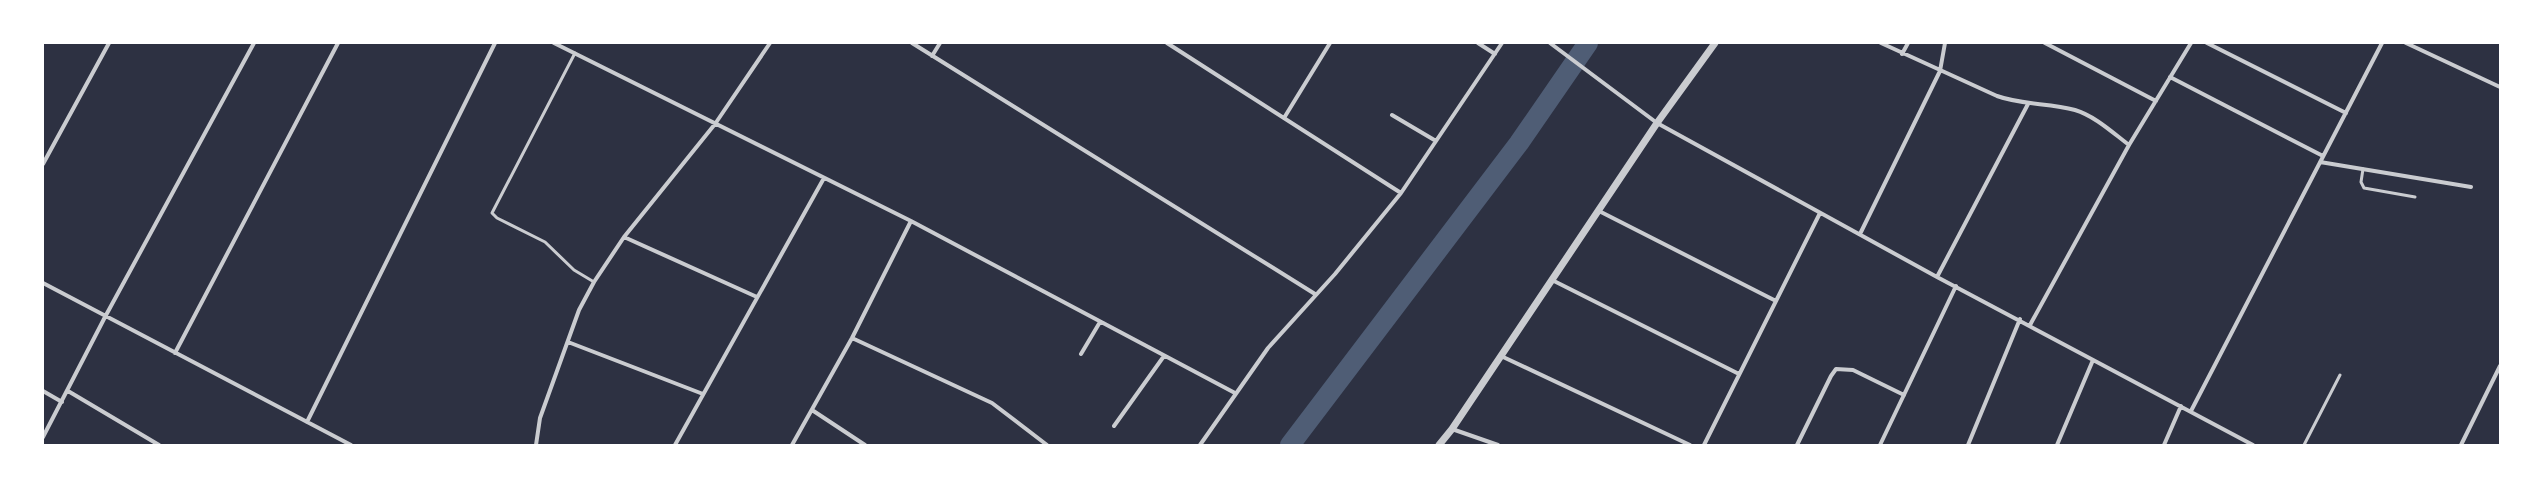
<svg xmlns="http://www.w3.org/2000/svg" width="2543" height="488" font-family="'Work Sans',sans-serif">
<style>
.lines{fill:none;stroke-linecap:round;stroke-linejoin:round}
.canal{stroke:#4f5d75;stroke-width:20}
.service{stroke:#caccd0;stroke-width:3}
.minor{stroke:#caccd0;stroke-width:4}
.tertiary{stroke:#caccd0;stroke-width:7}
</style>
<rect width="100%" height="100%" fill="#2d3142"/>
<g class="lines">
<path class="canal" d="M1290,445L1519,143L1588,43"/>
<path class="service" d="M575,53L492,213L497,218L545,242L574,270L594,282
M2363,169L2361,182L2364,188L2415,197
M2304,445L2340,375"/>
<path class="minor" d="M554,43L911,221L1235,393
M912,43L1315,294
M1167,43L1401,193
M1478,43L1495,54
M1550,43L1657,123L1937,277L2253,445
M1881,43L1997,96C2022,105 2049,103 2075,110C2095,116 2113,133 2129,145
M2045,43L2156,101
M2207,43L2346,113
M2406,43L2500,87
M1902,54L1908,43
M932,56L940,43
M2170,77L2323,156
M1392,115L1436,141
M1284,118L1330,43
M2320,162L2471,187
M43,164L109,43
M1599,211L1776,301
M1860,234L1940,71L1945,43
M624,237L757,297
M1937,277L2028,104
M1552,280L1739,374
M43,283L351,445
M2030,325L2129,145L2191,43
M852,338L992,403L1047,445
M568,342L703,394
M175,353L338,43
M1081,354L1100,322
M1501,356L1690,445
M43,391L62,402
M68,391L159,445
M812,410L865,445
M2191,411L2382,43
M307,422L495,43
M1114,426L1164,356
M1452,429L1498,445
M43,437L105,317L254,43
M536,445L540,418L579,310L594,282L624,237L715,124L770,43
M675,445L824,178
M792,445L852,338L911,221
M1200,445L1268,348L1335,274L1401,193L1502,43
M1704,445L1820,213
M1797,445L1831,376L1836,369L1853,370L1904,395
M1880,445L1956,286
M1968,445L2020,319
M2057,445L2093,360
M2164,445L2181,406
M2461,445L2500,366"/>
<path class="tertiary" d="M1439,445L1452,429L1657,123L1715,43"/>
</g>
<rect width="2543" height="488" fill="none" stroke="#ffffff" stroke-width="88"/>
</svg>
